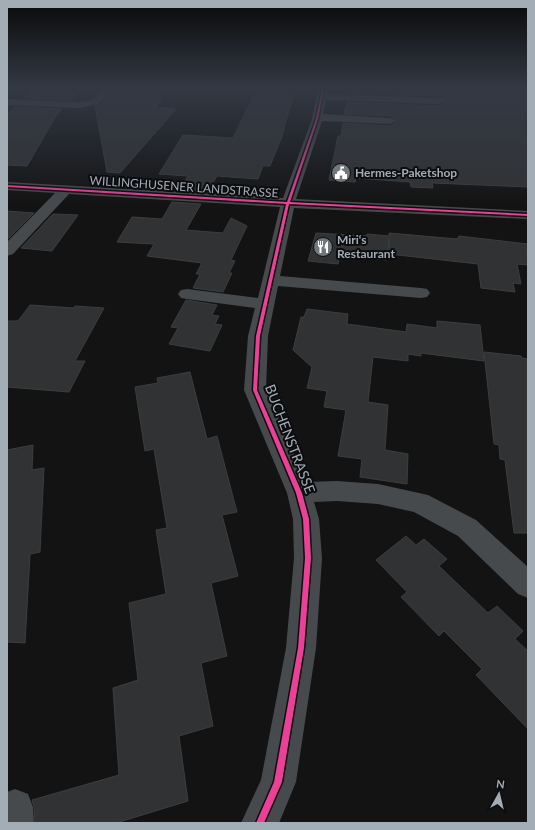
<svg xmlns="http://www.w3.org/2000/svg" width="535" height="830" font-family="Lato,sans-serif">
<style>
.building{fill:#313233;stroke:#3b3e40}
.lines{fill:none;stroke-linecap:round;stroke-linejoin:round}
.minor{fill:#474a4c;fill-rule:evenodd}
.cycleway-casing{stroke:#0d0d0f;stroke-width:3}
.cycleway{fill:#ea4096;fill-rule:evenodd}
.labels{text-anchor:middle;stroke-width:4;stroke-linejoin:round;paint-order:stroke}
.far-poi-label{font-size:12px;font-weight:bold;fill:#a2adb6;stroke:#0d0d0f;text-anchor:start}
.far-street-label{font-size:12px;fill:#a2adb6;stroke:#0d0d0f}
.street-label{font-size:14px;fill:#a2adb6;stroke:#0d0d0f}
</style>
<rect width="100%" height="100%" fill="#131313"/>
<path class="building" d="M51,89H82L71,100L24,98L34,90H49Z
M115,89H157L161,102L156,107L176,109L120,173L107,172L95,106L99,105Z
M257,89H295L281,139L270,166H263L258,179L217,176L207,192L179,190L188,176L159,174L183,135L233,138Z
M349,89H528V187L432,183L433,188L411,187L410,182L356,178L355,182L329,180L338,136H341L343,123L390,126L397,122L390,116L344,114L347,102L439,106L445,102L439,96L348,93Z
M15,107L62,109L57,114L27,166L7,165V114Z
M172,202L201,204L186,230L223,233L231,218L247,226L231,260L235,261L229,273H232L223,292L193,288L200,274H196L202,263L147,256L154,244L117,242L132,217L162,219Z
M7,211L34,213L7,240Z
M53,214L78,215L52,251L21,248Z
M316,233L367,236V234L389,236V233L457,239L459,236L528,244V265L517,264L521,284L513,283L515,292L481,288L478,264L389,254V239L387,260L341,255L344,239L338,264L308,261Z
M186,300L217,305L212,315L219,316L215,324L222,325L210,351L169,344L178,328L171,327Z
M30,305L74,308L75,306L104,308L75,361H85L69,392L7,387V321H18Z
M307,309L348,314L347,324L406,332L407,324L437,328V321L480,325L484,361L421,353V356L408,354V361L373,357L368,402L388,405L385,450L408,454L407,484L360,477L362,459L338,456L346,410L324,407L327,391L307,388L312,367L293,350L301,317H304Z
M484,352L521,356L522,358L528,359V533H514L505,460L500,459L499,445L494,444Z
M190,372L207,439L217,436L237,512L222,515L238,576L211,583L227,656L201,663L213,726L179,736L188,801L116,823H35L34,807L32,800L119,775L113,688L138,680L129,603L166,594L156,530L167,528L154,449L145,451L135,387L158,383L157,378Z
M33,445L32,470L44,468L40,552L30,554L25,643L7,642V450Z
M406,536L416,545L424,539L447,559L439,566L488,613L497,606L523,631L515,639L528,651V729L476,675L482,669L444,631L439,636L401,597L407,592L376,560Z"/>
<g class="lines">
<path class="minor" d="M103,89H114L98,104L79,108L7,105V99L79,102L91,100Z
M318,89H328L327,94L439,98L444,101L439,104L326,100L323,114L390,118L396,121L390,124L322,121L296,199L528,211V219L294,208L280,276L421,288L427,289L430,293L427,297L421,298L278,286L268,336L266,390L307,482L337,481L378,484L428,495L476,520L528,567V598L518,594L458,536L414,512L378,504L337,501L314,502L319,519L322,558L316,648L296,782L279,823H241L261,780L286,648L294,558L293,519L287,493L244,390L248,336L255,308L187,299L181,298L178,294L181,290L187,289L258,298L280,207L69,194L13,254L7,256V242L55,193L7,190V182L283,198L312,119Z
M15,789L28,794L33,807L34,823H7V792Z"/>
<g class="cycleway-casing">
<path id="cycleway" d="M322,89H324L318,119L290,202L528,214V216L289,204L260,336L257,390L302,493L309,519L311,558L304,648L282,782L264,823H256L274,782L298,648L305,558L303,519L296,493L253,390L256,336L286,204L7,187V185L287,202L316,119Z"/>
</g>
<use href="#cycleway" class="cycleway"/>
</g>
<linearGradient id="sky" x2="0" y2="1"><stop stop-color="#0a0a0a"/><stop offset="0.43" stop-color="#333944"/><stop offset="1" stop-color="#333944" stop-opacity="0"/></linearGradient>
<rect width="535" height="205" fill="url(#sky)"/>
<defs>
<g id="civic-disc" transform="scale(1)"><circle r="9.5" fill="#70777d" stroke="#0d0d0f"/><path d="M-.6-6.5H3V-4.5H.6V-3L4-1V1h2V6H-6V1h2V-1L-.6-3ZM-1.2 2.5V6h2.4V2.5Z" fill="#fff"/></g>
<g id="restaurant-disc" transform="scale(1)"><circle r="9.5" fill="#70777d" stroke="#0d0d0f"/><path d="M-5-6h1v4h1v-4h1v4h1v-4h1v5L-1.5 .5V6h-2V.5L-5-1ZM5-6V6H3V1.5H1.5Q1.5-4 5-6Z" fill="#fff"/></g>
</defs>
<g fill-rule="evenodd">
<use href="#civic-disc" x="341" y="173"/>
<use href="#restaurant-disc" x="323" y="247"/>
</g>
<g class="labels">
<g class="far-poi-label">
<text x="355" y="177">Hermes-Paketshop</text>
<text x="337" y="244">Miri‘s<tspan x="337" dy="14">Restaurant</tspan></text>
</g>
<g class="far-street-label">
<text transform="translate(184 187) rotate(4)" y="4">WILLINGHUSENER LANDSTRASSE</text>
</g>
<g class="street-label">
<text transform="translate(290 439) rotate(69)" y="5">BUCHENSTRASSE</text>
</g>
</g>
<rect width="535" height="830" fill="none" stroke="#a2adb6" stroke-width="16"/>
<g transform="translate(499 794) rotate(8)" stroke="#0d0d0f" stroke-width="3" paint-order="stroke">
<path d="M0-3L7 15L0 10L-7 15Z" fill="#a2adb6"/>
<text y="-6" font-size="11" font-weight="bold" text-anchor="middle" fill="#a2adb6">N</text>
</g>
</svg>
